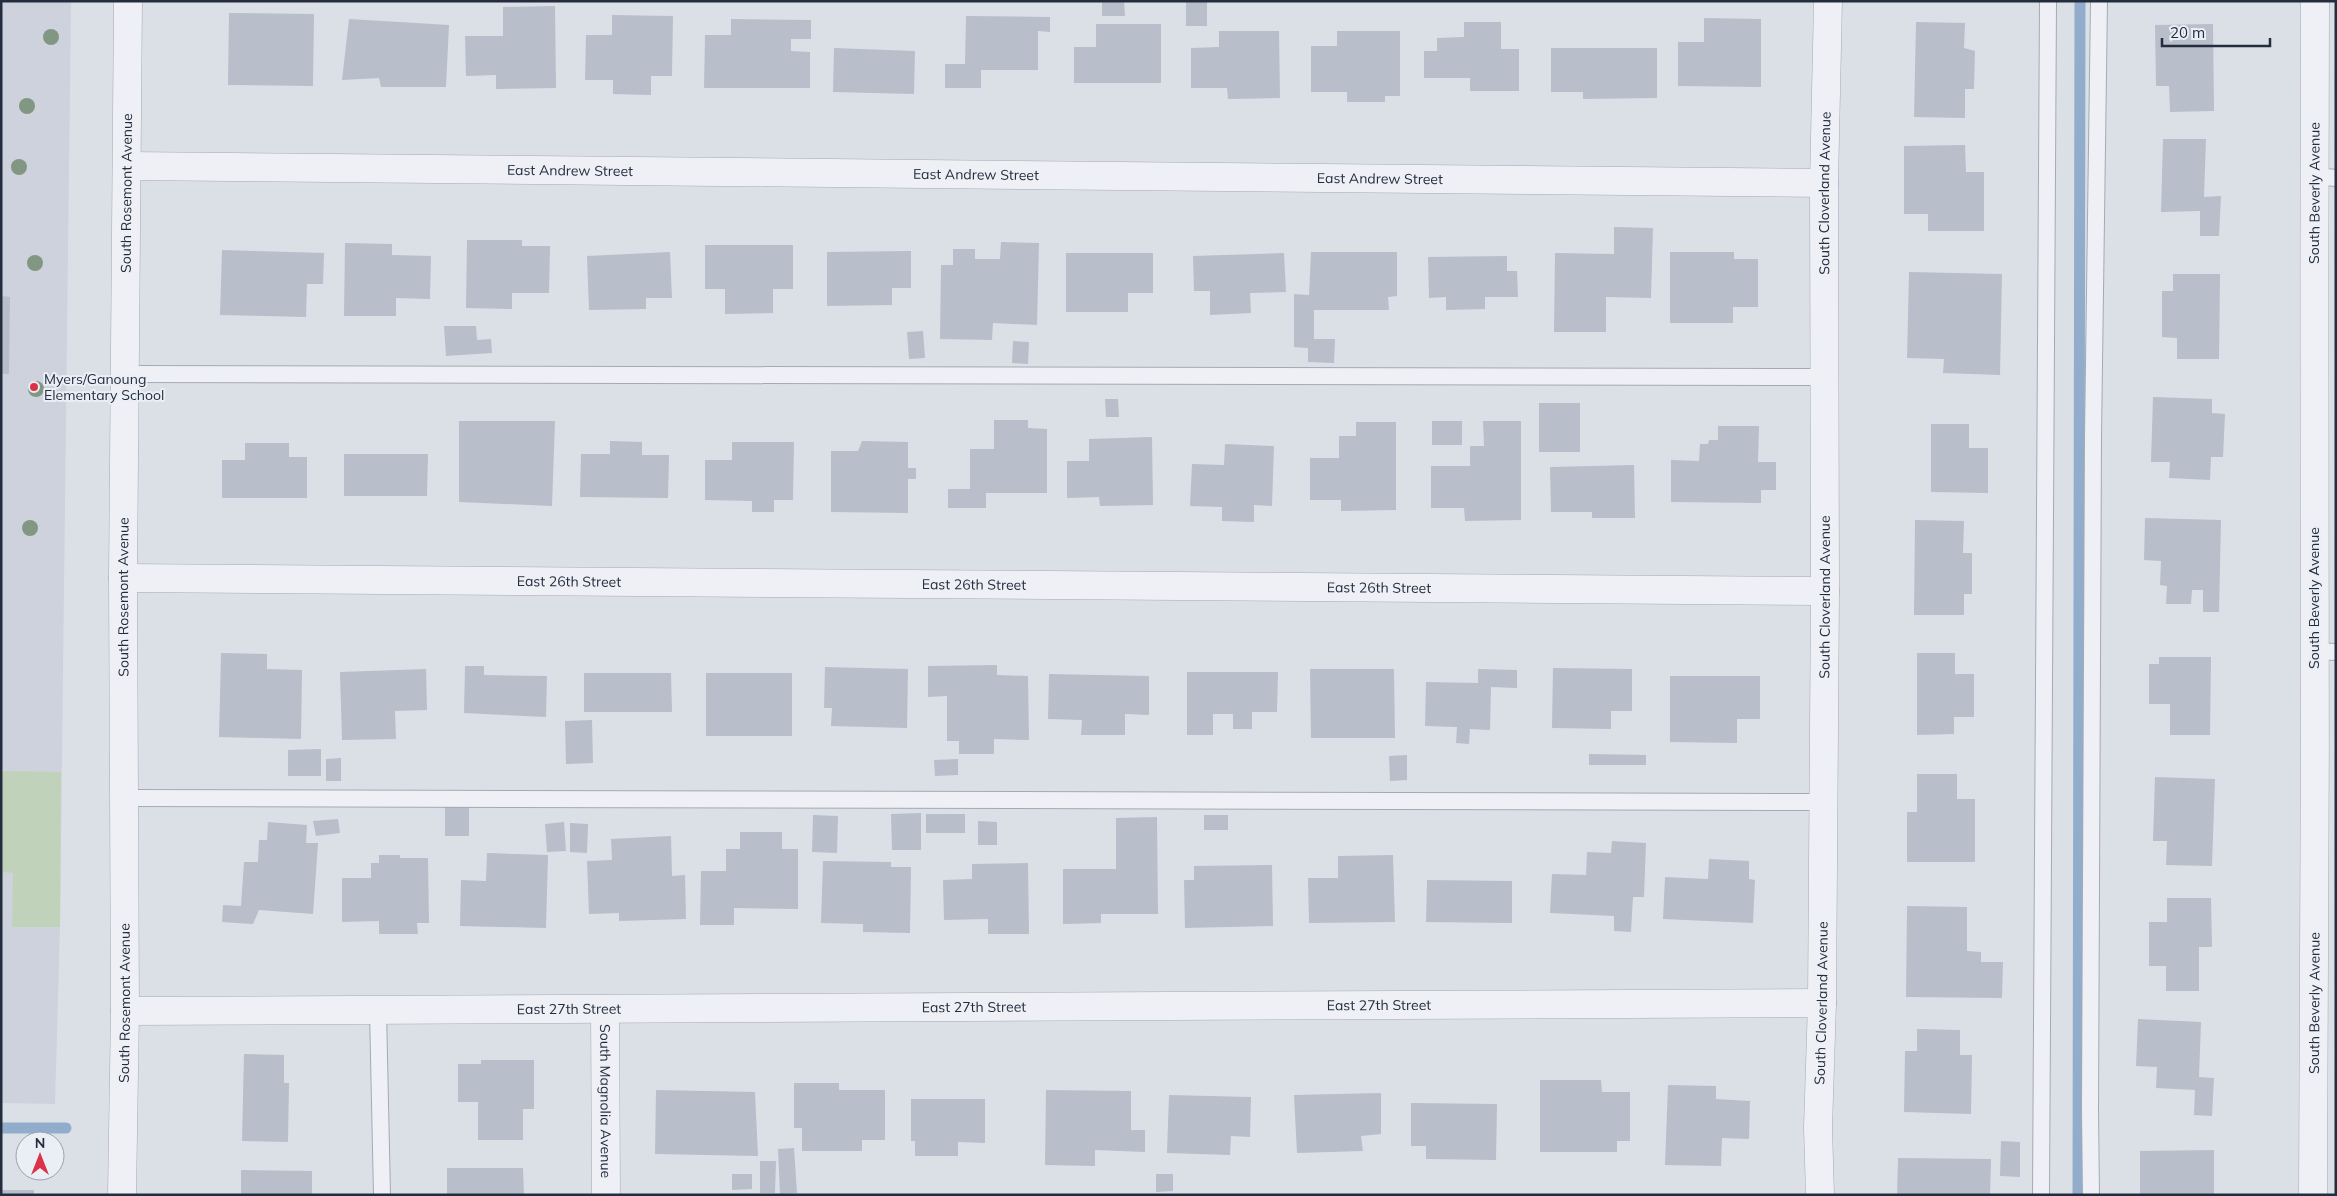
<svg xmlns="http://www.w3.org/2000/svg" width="2337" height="1196" font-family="Mulish,sans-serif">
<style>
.built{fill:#cdd2dc}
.green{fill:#c1d2bb}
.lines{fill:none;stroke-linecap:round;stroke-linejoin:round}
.stream{stroke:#92adcb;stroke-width:11}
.building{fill:#b8beca}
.service-casing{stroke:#a4aab4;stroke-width:18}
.minor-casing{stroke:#a4aab4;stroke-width:29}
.service{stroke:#eef0f5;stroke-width:16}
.minor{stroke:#eef0f5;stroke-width:28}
.tree{fill:#819782}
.poi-dot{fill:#db3248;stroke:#eaeef5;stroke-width:2}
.labels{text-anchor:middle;stroke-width:4;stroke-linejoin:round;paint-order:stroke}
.street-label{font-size:14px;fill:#242d3e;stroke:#eaeef5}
.poi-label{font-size:14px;fill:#242d3e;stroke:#eaeef5;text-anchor:start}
</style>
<rect width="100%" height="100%" fill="#dbe0e7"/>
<path class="built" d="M1,1H71L60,927L55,1104L1,1103Z"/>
<path class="green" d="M1,771L61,772L60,927H12L13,873L1,872Z"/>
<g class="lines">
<path class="stream" d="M1,1128H66
M2078,1195L2080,1"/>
</g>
<path class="building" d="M1102,1H1124L1125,16H1102Z
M1186,1H1207V26H1186Z
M555,6L556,88L496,89V75L466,76L465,36H503V7Z
M229,13L314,14L313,86L228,85Z
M612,15L673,16L672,76H651V95L613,94V80H585L586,35H612Z
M966,16L1050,17V32L1038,31V70H981V88H945V64H965Z
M1704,18L1761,19V87L1678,86V42H1704Z
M349,19L449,25L446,87H381L379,78L342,80Z
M731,19L811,20V39H791V51L810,52V88H704L705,35H731Z
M1464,22H1501V49H1519V91H1470V78H1424V51H1437V38L1464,37Z
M1916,22L1965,23L1964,48L1975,51L1974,89H1965V118L1914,117Z
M1096,24H1161V83H1074V47H1096Z
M2213,24L2214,111L2170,112L2169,86H2156L2155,25Z
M1219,31H1279L1280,98L1228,99L1227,88H1191V48L1219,47Z
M1337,31H1400V96H1385V102H1347V92H1311V46H1337Z
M834,48L915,51L914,94L833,92Z
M1551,48H1657V98L1583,99V92H1551Z
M2163,139H2206L2204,197L2221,196L2219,236H2200V211L2161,212Z
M1965,145L1966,172H1984V231H1928V214H1904V146Z
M1614,227L1653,228L1651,298L1606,297V332H1554L1555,253L1614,254Z
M467,240H522V246H550L549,293H512V309L466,308Z
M1001,242L1039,243L1037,325L993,323L992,340L940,339L941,265H953V249H975V259H1000Z
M345,243L392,244V255L431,256L430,299L396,298V316H344Z
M705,245H793V289H773V313L725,314V289H705Z
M222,250L324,253L323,284H307L306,317L220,315Z
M911,251V288H892V305L827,306V252Z
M670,252L672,298H646V309L589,310L587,256Z
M1311,252H1397V296L1388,297L1389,310H1314V339H1335L1334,363L1308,362V348L1294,347V294L1309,295Z
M1670,252H1734V259H1758V307H1733V323H1670Z
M1066,253H1153V293H1128V312H1066Z
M1284,253L1286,292L1250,293L1251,313L1210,315V291H1194L1193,256Z
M1507,256V271H1517L1518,297H1485V309L1446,310V297L1429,298L1428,257Z
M1909,272L2002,274L2000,375L1943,373L1944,359L1907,358Z
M2173,274H2220L2219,359H2177V338L2162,337V291H2173Z
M1,296L10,297L9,374H1Z
M444,326H476L477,340L491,339L492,353L446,356Z
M923,331L925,358L909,359L907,332Z
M1013,341L1029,342L1028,364L1012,363Z
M2153,397L2212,399V413L2225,414L2223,457H2211L2210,480L2169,478L2170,462H2151Z
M1105,399H1118L1119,417H1106Z
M1539,403H1580V452H1539Z
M994,420H1028V428L1047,429V493H986V508H948V489H970V449H994Z
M459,421H555L552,506L459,502Z
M1432,421H1462V445H1432Z
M1483,421H1521V520L1465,521L1464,508H1431V466H1470V446H1484Z
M1356,422H1396V510L1341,511V500H1310V458H1339V436H1356Z
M1931,424H1969V448H1988V493L1931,492Z
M1718,426H1759L1758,462H1776V490H1761V503L1671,502V460L1699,461L1700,444H1708L1709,440H1718Z
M1152,437L1153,505L1100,506L1099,497L1067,498V461H1089V439Z
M610,441L642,442V455H669L668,498L580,497L581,454H610Z
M862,441L908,442V468H916V479H908V513L831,512V451H858Z
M732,442H794L793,500H774V512H752V501L705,500V460H732Z
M245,443H289V457H307V498H222V460H245Z
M1225,444L1274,446L1272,506L1254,505V522L1222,521V507L1190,506L1192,464L1224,465Z
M344,454H428L427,496H344Z
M1634,465L1635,518H1592V512H1551L1550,467Z
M2145,518L2221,520L2219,612H2203V590H2192L2191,604H2166L2167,586L2160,585L2161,561L2144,560Z
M1915,520L1964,521L1963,553H1972V594H1964V615H1914Z
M221,653L267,654V669L302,670L301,739L219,737Z
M1917,653H1955V674H1974V717H1954V734L1917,735Z
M2159,657H2211L2210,735H2170V704H2149V664H2159Z
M997,665V675L1028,676L1029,740L994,739V754H959V741H947V696L928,697V666Z
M465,666H484V675L547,676L546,717L464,713Z
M825,667L908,669L907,728L831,726L832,708H824Z
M1553,668L1632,669V711H1611V729L1552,728Z
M426,669L427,710L395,711L396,739L342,740L340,672Z
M1310,669H1394L1395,738H1311Z
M1478,669L1517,670V688L1491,687L1490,730L1470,729L1469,744L1456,743L1457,727L1425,726L1426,682L1478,683Z
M1187,672H1278L1277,712H1252V729H1233V714H1213V735H1187Z
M584,673H671L672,712H584Z
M706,673H792V736H706Z
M1049,674L1149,676V715L1125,714V735H1081L1082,720L1048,719Z
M1670,676H1760V719H1737V743L1670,742Z
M592,720L593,763L566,764L565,721Z
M321,749V776H288V750Z
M1589,754L1646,755V765H1589Z
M1407,755V780L1390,781L1389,756Z
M341,758V781H326V759Z
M958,759V775L935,776L934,760Z
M1917,774H1957V799H1975V862H1907V812H1917Z
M2155,777L2215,779L2212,866L2166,865L2167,841H2153Z
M445,807H469V836H445Z
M921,813V850H892L891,814Z
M926,814H965V833H926Z
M813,815L838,816L837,853L812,852Z
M1204,815H1228V830H1204Z
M1157,817L1158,914H1101V923L1063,924V869H1116V818Z
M338,819L340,833L316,836L313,821Z
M978,821L997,822V845H978Z
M268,822L307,825L306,843H318L313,914L259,910L253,924L222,922L223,905L241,906L244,862H258L259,840H267Z
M564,822L566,851L547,852L545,824Z
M570,823L588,824L587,853L570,852Z
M740,832H782V849H798V909L734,908V925H700L701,871H726V849H740Z
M671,836L672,876L685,875L686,919L619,921V913L589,914L587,861L612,860L611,839Z
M1612,841L1646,843L1644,897H1633L1631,932L1614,931V916L1550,913L1552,874L1586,875L1587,852L1611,853Z
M487,853L548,855L546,928L460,926L461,880L486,881Z
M379,855H400V858H428L429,923H417L418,934H379V921L342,922V878H371V863H379Z
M1393,855L1395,922L1309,923L1308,878H1338V856Z
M1709,859L1749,861V879L1755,880L1753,923L1663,919L1665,877L1708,879Z
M823,861L891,862V867H911L910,933L863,932V924L821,923Z
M1028,863L1029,934H988V919L944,920L943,880L972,879V864Z
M1272,865L1273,926L1185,928L1184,880H1194V866Z
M1427,880L1512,881V923L1426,922Z
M2167,898H2211L2212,947H2199V991H2166V966H2149V922H2167Z
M1907,906L1967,907V951L1981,952V962H2003L2002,998L1906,997Z
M2138,1019L2201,1022L2199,1077L2214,1078L2212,1116L2194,1115L2195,1090L2156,1088L2157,1067L2136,1066Z
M1917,1029L1960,1030V1055H1972L1971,1114L1904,1112L1905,1051H1917Z
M244,1054L284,1055V1083H289L288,1142L242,1141Z
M481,1060H534V1109H523V1140H478V1102H458V1064H481Z
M1540,1080H1601L1602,1092H1630V1141H1617V1152H1540Z
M794,1083H839V1090H885V1140H862V1151H802V1128H794Z
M1668,1085L1716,1086V1099L1750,1101L1749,1139L1722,1138L1721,1166L1665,1165Z
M656,1090L755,1092L758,1156L655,1154Z
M1046,1090L1131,1091V1130H1145V1152L1095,1150V1166L1045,1165Z
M1381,1093V1134L1361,1136L1363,1151L1297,1153L1294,1095Z
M1169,1095L1251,1097L1250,1137L1231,1136L1230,1155L1167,1153Z
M911,1099H985V1143L958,1142V1156H915V1141H911Z
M1411,1103L1497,1104L1496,1160L1426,1159V1146H1411Z
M2001,1141L2020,1142V1177L2000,1176Z
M794,1148L797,1193L780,1194L778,1149Z
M2214,1150V1195H2140V1151Z
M1898,1158L1991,1159L1990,1195H1897Z
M760,1161H776L775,1193H760Z
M447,1168H523L524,1195H447Z
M241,1170L312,1171V1195H241Z
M732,1174H752V1189L732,1190Z
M1156,1174H1173V1191L1156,1192Z
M1,1190H34V1195H1Z"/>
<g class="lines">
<g class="service-casing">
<path id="service" d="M2314,176L2336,178
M126,374L1824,377
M2314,651L2336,652
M124,798L1824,802
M378,1010L382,1195
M2041,1195L2048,1
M2091,1195L2090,1110L2093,437L2099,1"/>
</g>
<g class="minor-casing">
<g id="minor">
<path id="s1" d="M128,166L1824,183"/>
<path id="s2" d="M123,578L1825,591"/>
<path id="s3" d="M605,1009L606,1195"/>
<path id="s4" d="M125,1011L1822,1003"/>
<path id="s5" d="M122,1195L125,1011L123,578L128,1"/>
<path id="s6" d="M1820,1195L1818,1128L1822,1003L1825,591L1824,183L1828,1"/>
<path id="s7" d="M2313,1195C2317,797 2313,399 2315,1"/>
</g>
</g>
<use href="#service" class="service"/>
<use href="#minor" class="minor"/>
</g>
<g class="tree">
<circle cx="51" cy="37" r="8"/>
<circle cx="27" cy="106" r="8"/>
<circle cx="19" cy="167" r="8"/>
<circle cx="35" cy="263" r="8"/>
<circle cx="36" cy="389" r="8"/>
<circle cx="30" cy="528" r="8"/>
</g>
<circle class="poi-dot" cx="34" cy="387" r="5"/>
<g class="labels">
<g class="street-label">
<text dy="5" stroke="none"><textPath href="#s1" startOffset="442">East Andrew Street</textPath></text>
<text dy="5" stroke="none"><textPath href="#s1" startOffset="848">East Andrew Street</textPath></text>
<text dy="5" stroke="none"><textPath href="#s1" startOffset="1252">East Andrew Street</textPath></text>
<text dy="5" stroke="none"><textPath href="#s5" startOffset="1002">South Rosemont Avenue</textPath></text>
<text dy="5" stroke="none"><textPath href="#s6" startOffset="1002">South Cloverland Avenue</textPath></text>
<text dy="5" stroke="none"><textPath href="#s7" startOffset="1002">South Beverly Avenue</textPath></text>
<text dy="5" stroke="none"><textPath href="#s2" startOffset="446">East 26th Street</textPath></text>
<text dy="5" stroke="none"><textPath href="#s2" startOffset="851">East 26th Street</textPath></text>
<text dy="5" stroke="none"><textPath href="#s2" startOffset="1256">East 26th Street</textPath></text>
<text dy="5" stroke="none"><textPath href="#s5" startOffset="598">South Rosemont Avenue</textPath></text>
<text dy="5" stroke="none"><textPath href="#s6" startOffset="598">South Cloverland Avenue</textPath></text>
<text transform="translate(2314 598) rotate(-90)" y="5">South Beverly Avenue</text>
<text dy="5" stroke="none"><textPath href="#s5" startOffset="192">South Rosemont Avenue</textPath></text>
<text dy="5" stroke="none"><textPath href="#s6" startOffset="192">South Cloverland Avenue</textPath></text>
<text dy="5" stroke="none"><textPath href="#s7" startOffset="192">South Beverly Avenue</textPath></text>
<text dy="5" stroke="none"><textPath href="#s4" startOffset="1254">East 27th Street</textPath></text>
<text dy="5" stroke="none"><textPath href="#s4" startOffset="849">East 27th Street</textPath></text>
<text dy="5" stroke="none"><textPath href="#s4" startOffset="444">East 27th Street</textPath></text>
<text dy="5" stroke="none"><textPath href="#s3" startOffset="92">South Magnolia Avenue</textPath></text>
</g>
<g class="poi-label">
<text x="44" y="384">Myers/Ganoung<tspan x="44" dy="16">Elementary School</tspan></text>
</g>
</g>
<rect width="2337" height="1196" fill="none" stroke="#242d3e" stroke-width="5"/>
<g transform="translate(40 1156)"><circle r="24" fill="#eaeef5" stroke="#9ba1ac"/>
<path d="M0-4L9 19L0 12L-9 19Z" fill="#db3248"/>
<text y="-8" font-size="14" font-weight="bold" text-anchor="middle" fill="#242d3e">N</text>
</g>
<path d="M2162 38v8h108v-8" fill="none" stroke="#242d3e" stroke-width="2.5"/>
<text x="2170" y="38" font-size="15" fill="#242d3e" stroke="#eaeef5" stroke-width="4" paint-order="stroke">20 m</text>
</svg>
